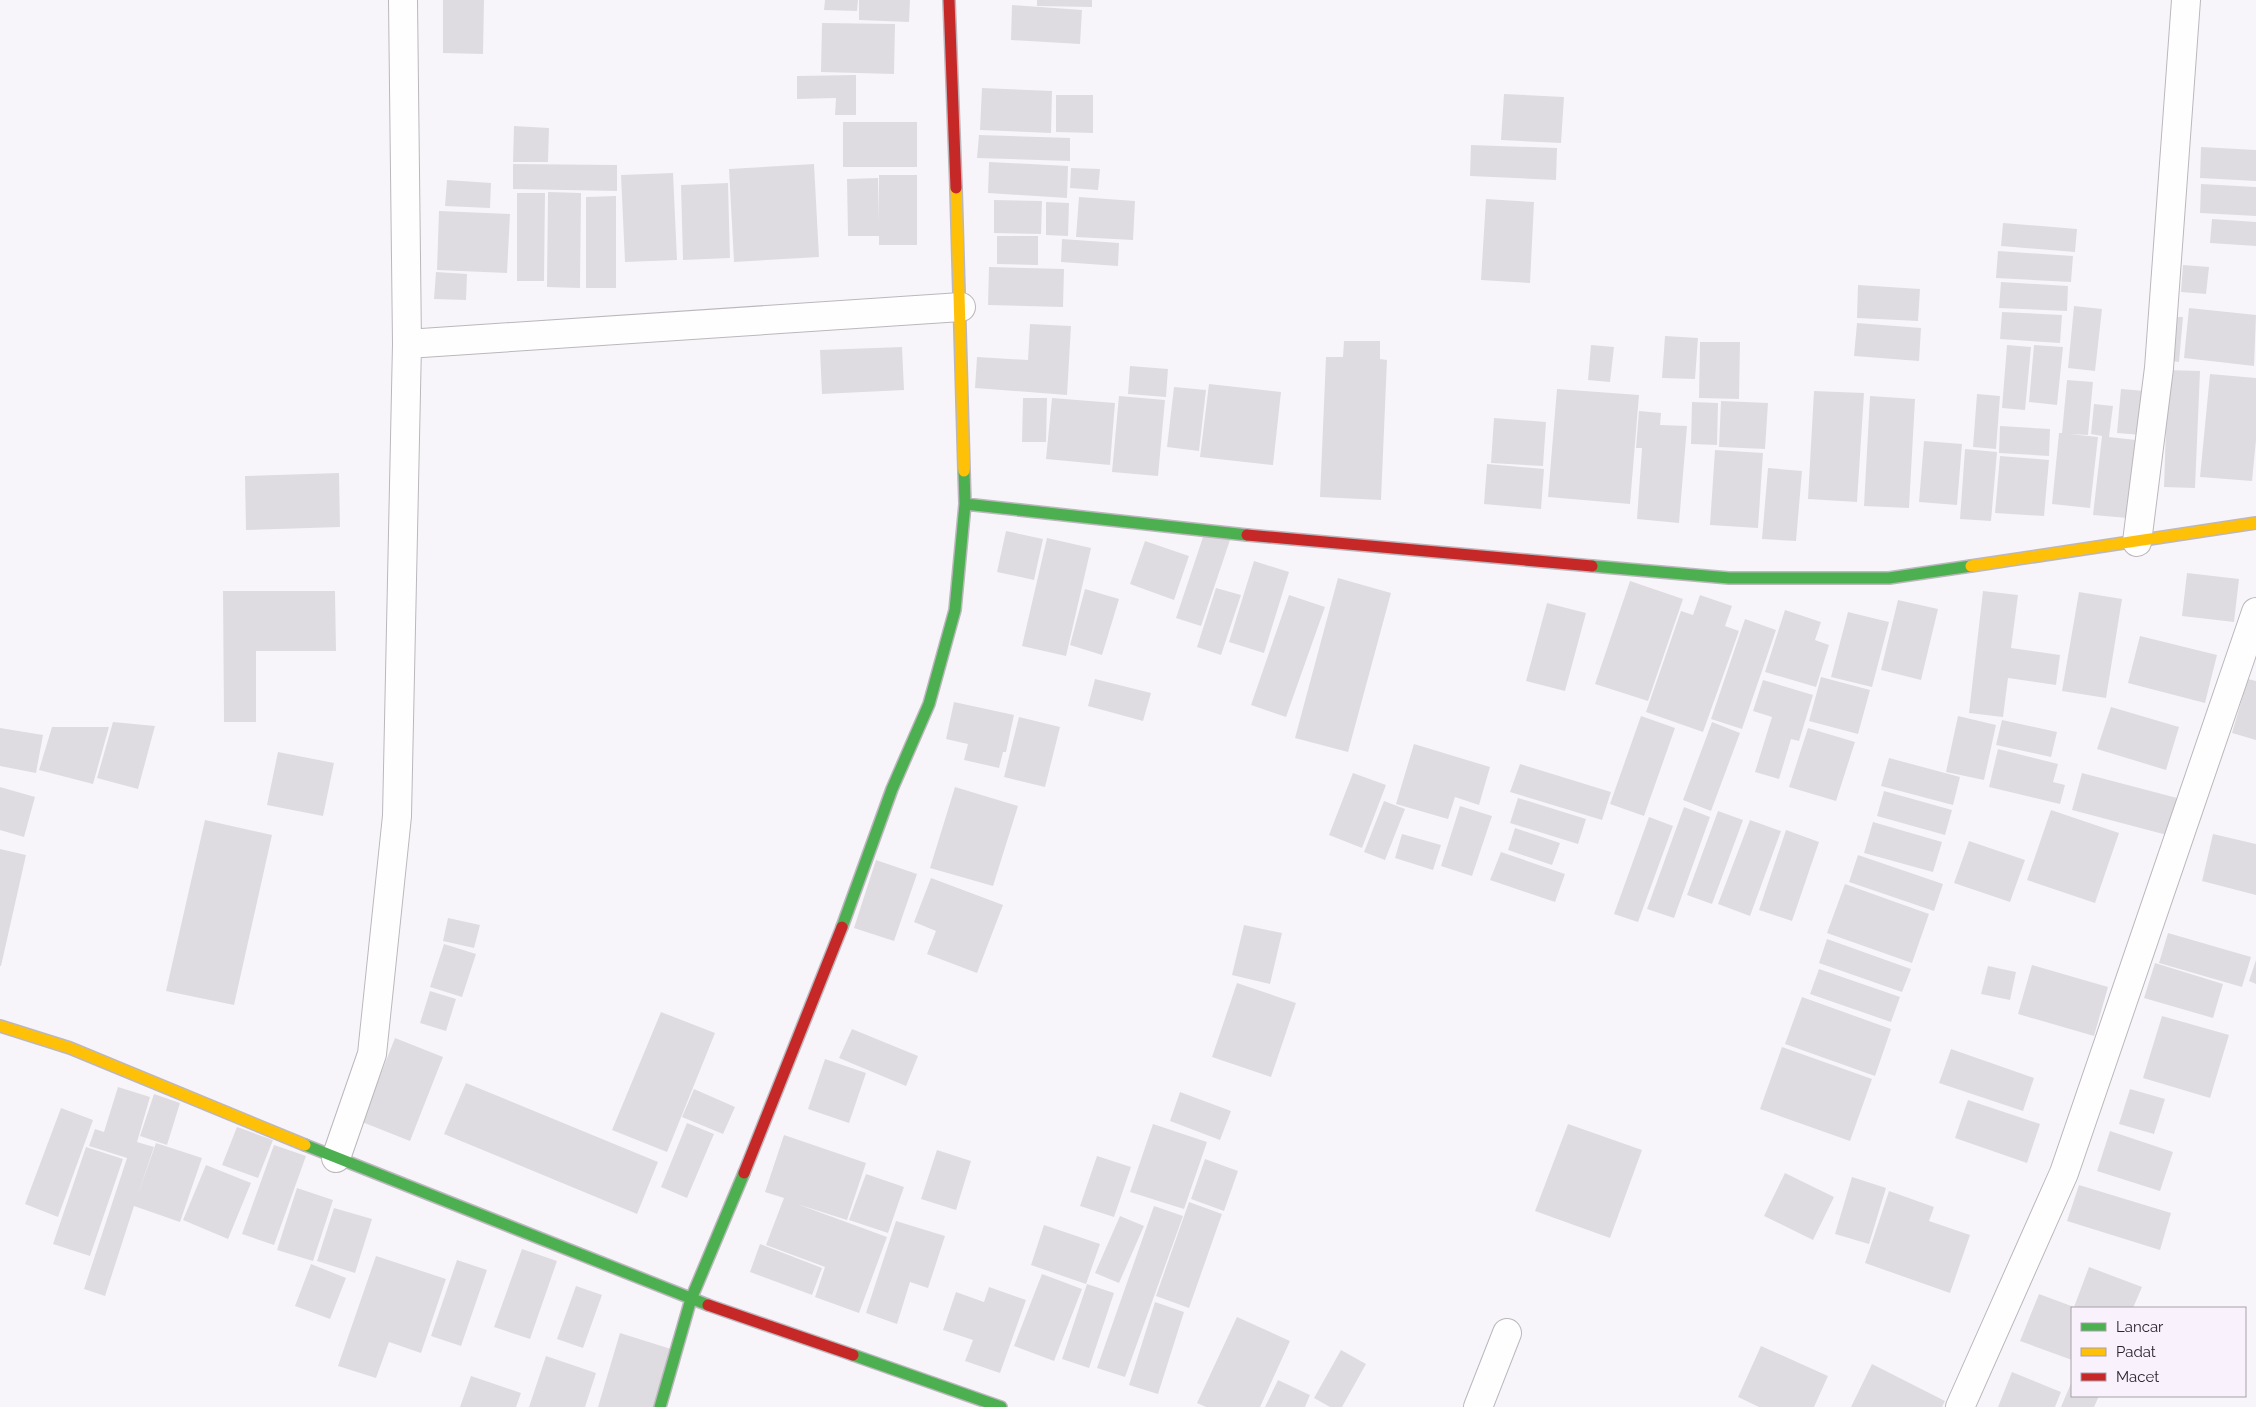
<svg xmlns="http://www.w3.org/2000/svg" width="2256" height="1407" font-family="Raleway,sans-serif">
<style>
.building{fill:#dfdce1}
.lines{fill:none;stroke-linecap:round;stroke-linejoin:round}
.street-casing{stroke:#bbb7bd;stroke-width:30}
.fast-casing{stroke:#bbb7bd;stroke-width:14}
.slow-casing{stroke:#bbb7bd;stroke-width:14}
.jam-casing{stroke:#bbb7bd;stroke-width:14}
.street{stroke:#fefefe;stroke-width:28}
.fast{stroke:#4caf50;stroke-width:11}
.slow{stroke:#ffc107;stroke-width:11}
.jam{stroke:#c62828;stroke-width:11}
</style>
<rect width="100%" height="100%" fill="#f8f5fa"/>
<path class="building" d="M443,0H484L483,54L443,53Z
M825,0H858L857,11L824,10Z
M859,0H910L909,22L859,20Z
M1037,0H1092V7L1037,6Z
M1012,5L1082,10L1080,44L1011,40Z
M822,23L895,24L894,74L821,72Z
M856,75V115H835L836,98L797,99V76Z
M982,88L1052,91L1051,133L980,130Z
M1504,94L1564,97L1561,143L1501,140Z
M1056,95H1093V133L1056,132Z
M843,122H917V167H843Z
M514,126L549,128L548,162H513Z
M979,135L1070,138V161L977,158Z
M1471,145L1557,148L1556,180L1470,176Z
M2201,147L2256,150V181L2200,178Z
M989,162L1068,166L1067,198L988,193Z
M513,164L617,165V191L513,189Z
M814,164L819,257L734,262L729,169Z
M1071,168L1100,169L1098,190L1070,188Z
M673,173L677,260L625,262L621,175Z
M879,175H917V245H879V236H848L847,179L878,178L879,221Z
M447,180L491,183L490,208L445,206Z
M728,183L730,258L683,260L681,185Z
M2201,184L2256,187V216L2200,213Z
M548,192L581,193L580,288L547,287Z
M517,193H545L544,281H517Z
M616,196V288H586V197Z
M1079,197L1135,201L1133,240L1076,237Z
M1486,199L1534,202L1530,283L1481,280Z
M994,200L1042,201L1041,234L994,233Z
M1046,202L1069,203L1068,236L1046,235Z
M439,211L510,214L507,273L437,270Z
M2212,219L2256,222V246L2210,243Z
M2003,223L2077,229L2075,252L2001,246Z
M997,236H1038V265L997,264Z
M1062,239L1119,243L1118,266L1061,262Z
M1998,251L2073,256L2071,282L1996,278Z
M2183,265L2209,267L2206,294L2181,292Z
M989,267L1064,269L1063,307L988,305Z
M436,272L467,274L466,300L434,299Z
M2001,282L2068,286L2067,311L1999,308Z
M1858,285L1920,289L1918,321L1857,318Z
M2074,306L2102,309L2095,371L2068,368Z
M2189,308L2256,315L2254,366L2184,358Z
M2002,312L2062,315L2060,343L2000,339Z
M2168,317H2183L2179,362L2166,360Z
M1857,323L1921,328L1919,361L1854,356Z
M1030,324L1071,326L1067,395L975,388L977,357L1028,360Z
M1665,336L1698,338L1695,379L1662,378Z
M1344,341H1380V359L1387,360L1381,500L1320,497L1326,357H1343Z
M1700,342H1740L1739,399L1699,398Z
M1591,345L1614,347L1610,382L1588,380Z
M2007,345L2031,347L2025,410L2002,408Z
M2034,345L2063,347L2057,405L2029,402Z
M902,347L904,390L822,394L820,350Z
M1130,366L1168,369L1166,397L1128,394Z
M2168,370L2200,371L2195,488L2164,487Z
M2210,374L2256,378V440L2252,481L2200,477Z
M2067,380L2093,382L2088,435L2069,434L2098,437L2090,508L2052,504L2059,433H2062Z
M1209,384L1281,392L1273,465L1200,457Z
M1174,387L1206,390L1199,451L1167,447Z
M1557,389L1639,395L1630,504L1548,497Z
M2121,389L2145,391L2141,435L2117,433Z
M1814,391L1864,393L1857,502L1808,499Z
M1977,394L2000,396L1996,449L1973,447Z
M1119,396L1165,400L1158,476L1112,472Z
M1870,396L1915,399L1909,508L1864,506Z
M1023,398H1047L1046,442H1022Z
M1052,398L1115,403L1110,465L1046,459Z
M1721,401L1768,403L1765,449L1719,447Z
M1692,402L1718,403L1717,445L1691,444Z
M2094,404L2113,406L2109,437L2136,440L2128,518L2093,515L2102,436L2091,434Z
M1639,411L1661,413L1660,425L1687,426L1679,523L1637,519L1642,448H1636Z
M1494,418L1546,422L1543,466L1491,463Z
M2000,426L2050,429L2049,456L1999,453Z
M1924,441L1962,444L1957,505L1919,502Z
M1965,449L1997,452L1991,521L1960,519Z
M1715,450L1763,453L1758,528L1710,525Z
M2000,456L2049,460L2044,516L1995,513Z
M1487,464L1544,469L1541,509L1484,504Z
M1768,468L1802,471L1796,541L1762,539Z
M339,473L340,527L246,530L245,476Z
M1006,531L1043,539L1034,580L997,572Z
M1205,531L1230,540L1201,626L1176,618Z
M1047,538L1091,548L1066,656L1022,646Z
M1145,541L1189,556L1174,600L1130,584Z
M1254,561L1289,572L1264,653L1229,642Z
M2187,573L2239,579L2234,622L2182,616Z
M1338,578L1391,593L1348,752L1295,738Z
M1630,581L1683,599L1648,701L1595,684Z
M1216,588L1241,595L1221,655L1197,647Z
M1085,589L1119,599L1102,655L1070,645Z
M223,591H335L336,651H256V722H224Z
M1983,591L2018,595L2011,648L2060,655L2056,685L2008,678L2003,717L1969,713Z
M2079,592L2122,599L2106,698L2062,691Z
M1289,595L1325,607L1286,717L1251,705Z
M1700,595L1732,606L1725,626L1739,631L1703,732L1646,712L1681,611L1693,615Z
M1898,600L1938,609L1921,680L1881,670Z
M1547,603L1586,613L1565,691L1526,681Z
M1785,610L1821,622L1815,640L1829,645L1816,687L1765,672Z
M1848,612L1889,622L1872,687L1831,677Z
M1745,619L1776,630L1742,729L1711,719Z
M2140,636L2217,655L2205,703L2128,683Z
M1821,677L1870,690L1858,734L1809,721Z
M1095,679L1151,693L1143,721L1088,706Z
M2248,679L2256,681V740L2232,733Z
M1763,680L1813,695L1799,741L1791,739L1779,779L1755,772L1772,717L1753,711Z
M954,702L1014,715L1006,752H1003L999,768L964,760L968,744L946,739Z
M2111,707L2179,727L2166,770L2097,749Z
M1641,716L1675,728L1644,816L1610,804Z
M1958,716L1996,725L1984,780L1946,772Z
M1019,717L1060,727L1045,787L1004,777Z
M2002,720L2057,732L2051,757L1996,745Z
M113,722L155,726L138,789L97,778Z
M1712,722L1740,733L1711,811L1683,800Z
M52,727H109L93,784L39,770Z
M0,728L43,735L36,773L0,766Z
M1808,728L1855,742L1836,801L1789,787Z
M1414,744L1490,767L1479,805L1455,797L1448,819L1396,804Z
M1998,749L2058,764L2053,782L2065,785L2060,804L1989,787Z
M278,752L334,763L323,816L267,805Z
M1889,758L1960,777L1953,805L1881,786Z
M1520,764L1611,792L1602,820L1510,792Z
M1353,773L1386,785L1362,848L1329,835Z
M2082,773L2177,798L2167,835L2072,810Z
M0,787L35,797L24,837L0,830Z
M955,787L1018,806L993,886L930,868Z
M1884,791L1952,810L1945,835L1877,816Z
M1518,798L1586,819L1578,844L1510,823Z
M1384,801L1405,809L1385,860L1364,852Z
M1460,806L1492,816L1472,876L1441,866Z
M1684,807L1710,817L1674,918L1647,909Z
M2051,810L2119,833L2095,903L2027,880Z
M1718,811L1743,820L1712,904L1687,895Z
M1649,817L1673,826L1638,922L1614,914Z
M205,820L272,835L234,1005L166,991Z
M1750,820L1781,831L1750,916L1718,904Z
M1873,822L1942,842L1933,872L1864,853Z
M1515,828L1560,843L1552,865L1508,850Z
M1786,830L1819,842L1792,921L1759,910Z
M1402,834L1441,845L1433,870L1395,858Z
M2213,834L2256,844V895L2202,881Z
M1969,841L2025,860L2010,902L1954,883Z
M0,849L26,855L1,966H0Z
M1501,852L1565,874L1555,902L1490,880Z
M1858,855L1943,884L1934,911L1849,882Z
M876,860L917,874L894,941L854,928Z
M931,878L1003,905L977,973L927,954L936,931L914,922Z
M1845,884L1929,914L1912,963L1827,933Z
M448,918L480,925L474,948L443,941Z
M1244,925L1282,933L1270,984L1232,975Z
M2168,933L2251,957L2242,987L2159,963Z
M1827,939L1911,969L1902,992L1819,963Z
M444,944L476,954L462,997L430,987Z
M2256,960V984L2249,981Z
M2155,963L2223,984L2213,1018L2144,998Z
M2032,965L2108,987L2094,1036L2018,1014Z
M1988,966L2016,972L2010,1000L1981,994Z
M1819,969L1900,997L1891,1022L1810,994Z
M1237,983L1296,1003L1271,1077L1212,1057Z
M430,991L456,999L446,1031L420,1023Z
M1802,997L1891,1029L1875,1076L1785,1044Z
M661,1012L715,1033L667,1152L612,1130Z
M2162,1016L2229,1035L2210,1098L2143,1078Z
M852,1029L918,1056L906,1086L839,1058Z
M395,1038L443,1057L410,1141L362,1122Z
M1782,1047L1872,1079L1850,1141L1760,1109Z
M1951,1049L2034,1078L2023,1111L1939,1083Z
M825,1059L866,1073L849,1123L808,1109Z
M466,1083L658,1162L637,1214L444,1134Z
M118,1087L150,1097L137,1142L154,1147L137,1197L156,1143L202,1158L180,1222L134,1206L105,1296L84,1289L127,1158L89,1146L95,1129L104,1132Z
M694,1089L735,1107L723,1134L682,1117Z
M2130,1089L2165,1099L2154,1134L2119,1124Z
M1180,1092L1231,1111L1220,1140L1170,1121Z
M154,1094L180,1103L167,1145L140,1136Z
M1968,1100L2040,1124L2027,1163L1955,1138Z
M61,1108L93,1120L58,1217L25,1204Z
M687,1123L714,1134L687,1198L661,1187Z
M1153,1124L1207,1142L1184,1209L1130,1192Z
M1568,1124L1642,1150L1610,1238L1535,1211Z
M237,1127L273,1140L258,1178L222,1165Z
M2110,1131L2173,1152L2160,1191L2097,1171Z
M784,1135L866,1163L847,1220L797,1204L887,1237L859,1313L815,1297L825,1267L766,1245L784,1198L765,1192Z
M274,1145L306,1156L274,1245L242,1234Z
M86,1147L123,1159L90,1256L53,1244Z
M937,1150L971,1161L956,1210L921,1199Z
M1097,1156L1131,1167L1114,1217L1080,1206Z
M1205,1159L1238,1171L1224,1211L1191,1199Z
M206,1165L251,1183L228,1239L183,1220Z
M1785,1173L1834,1197L1813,1240L1764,1216Z
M866,1174L904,1187L888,1233L849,1220Z
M1852,1177L1886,1188L1869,1244L1835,1234Z
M2079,1185L2171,1213L2160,1250L2067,1221Z
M297,1188L333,1200L313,1261L277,1250Z
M1889,1191L1934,1207L1929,1221L1970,1235L1950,1293L1865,1263Z
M1189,1202L1222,1214L1189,1308L1156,1296Z
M1154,1206L1183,1216L1125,1377L1097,1368Z
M334,1208L372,1219L355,1273L317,1261Z
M1120,1216L1144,1226L1119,1283L1095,1273Z
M896,1221L945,1236L928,1288L910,1282L897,1324L866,1313Z
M1044,1225L1100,1244L1086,1284L1031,1265Z
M760,1244L822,1268L812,1295L750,1272Z
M522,1249L557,1261L530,1339L494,1327Z
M376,1256L446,1279L421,1353L389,1342L376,1378L338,1366Z
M457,1260L487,1270L461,1346L431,1336Z
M311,1264L346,1278L330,1319L295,1306Z
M2089,1267L2142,1287L2133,1308H2072V1360L2020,1341L2039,1294L2074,1307Z
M1042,1274L1082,1289L1054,1361L1014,1346Z
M1087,1284L1114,1293L1089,1368L1062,1359Z
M576,1286L602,1295L583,1348L557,1339Z
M989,1287L1026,1300L1000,1373L965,1361L973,1340L943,1330L956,1292L984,1302Z
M1155,1302L1184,1312L1158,1394L1129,1385Z
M1237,1317L1290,1341L1260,1407H1206L1197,1403Z
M620,1333L671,1349L653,1407H598Z
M1761,1346L1828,1376L1814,1407H1759L1738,1397Z
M1341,1350L1366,1364L1342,1407H1330L1314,1398Z
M546,1356L596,1373L585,1407H529Z
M1872,1364L1945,1401L1942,1407H1851Z
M2012,1372L2061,1392L2055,1407H1998Z
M471,1376L521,1393L516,1407H460Z
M1278,1380L1310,1395L1305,1407H1265Z
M2072,1381V1396H2099L2094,1407H2061Z"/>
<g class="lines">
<g class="street-casing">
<path id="street" d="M407,344L961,307
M2137,542L2159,368L2186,0
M336,1158L372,1054L397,816L407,344L403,0
M1478,1407L1507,1333
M1960,1407L2064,1173L2256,612"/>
</g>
<g class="fast-casing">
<path id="fast" d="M965,504L1247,535
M1592,566L1729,578H1889L1971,566
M842,927L892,789L929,704L955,610L965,504L964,471
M305,1145L708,1305
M853,1355L1001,1407
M660,1407L691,1299L744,1173"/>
</g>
<g class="slow-casing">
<path id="slow" d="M956,188L964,471
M1971,566L2256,523
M0,1026L70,1048L305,1145"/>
</g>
<g class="jam-casing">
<path id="jam" d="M949,0L956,188
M1247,535L1592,566
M744,1173L842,927
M708,1305L853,1355"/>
</g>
<use href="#street" class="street"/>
<use href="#fast" class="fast"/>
<use href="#slow" class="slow"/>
<use href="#jam" class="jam"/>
</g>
<rect x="2071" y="1307" width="175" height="90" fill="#f9f2fd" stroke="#a7a0aa"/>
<rect x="2081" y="1323" width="25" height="8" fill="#4caf50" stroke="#a7a0aa"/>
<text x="2116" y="1332" font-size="15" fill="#2b262d">Lancar</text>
<rect x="2081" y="1348" width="25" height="8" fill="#ffc107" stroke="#a7a0aa"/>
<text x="2116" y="1357" font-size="15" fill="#2b262d">Padat</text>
<rect x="2081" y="1373" width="25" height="8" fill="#c62828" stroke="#a7a0aa"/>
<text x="2116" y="1382" font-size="15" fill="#2b262d">Macet</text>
</svg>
